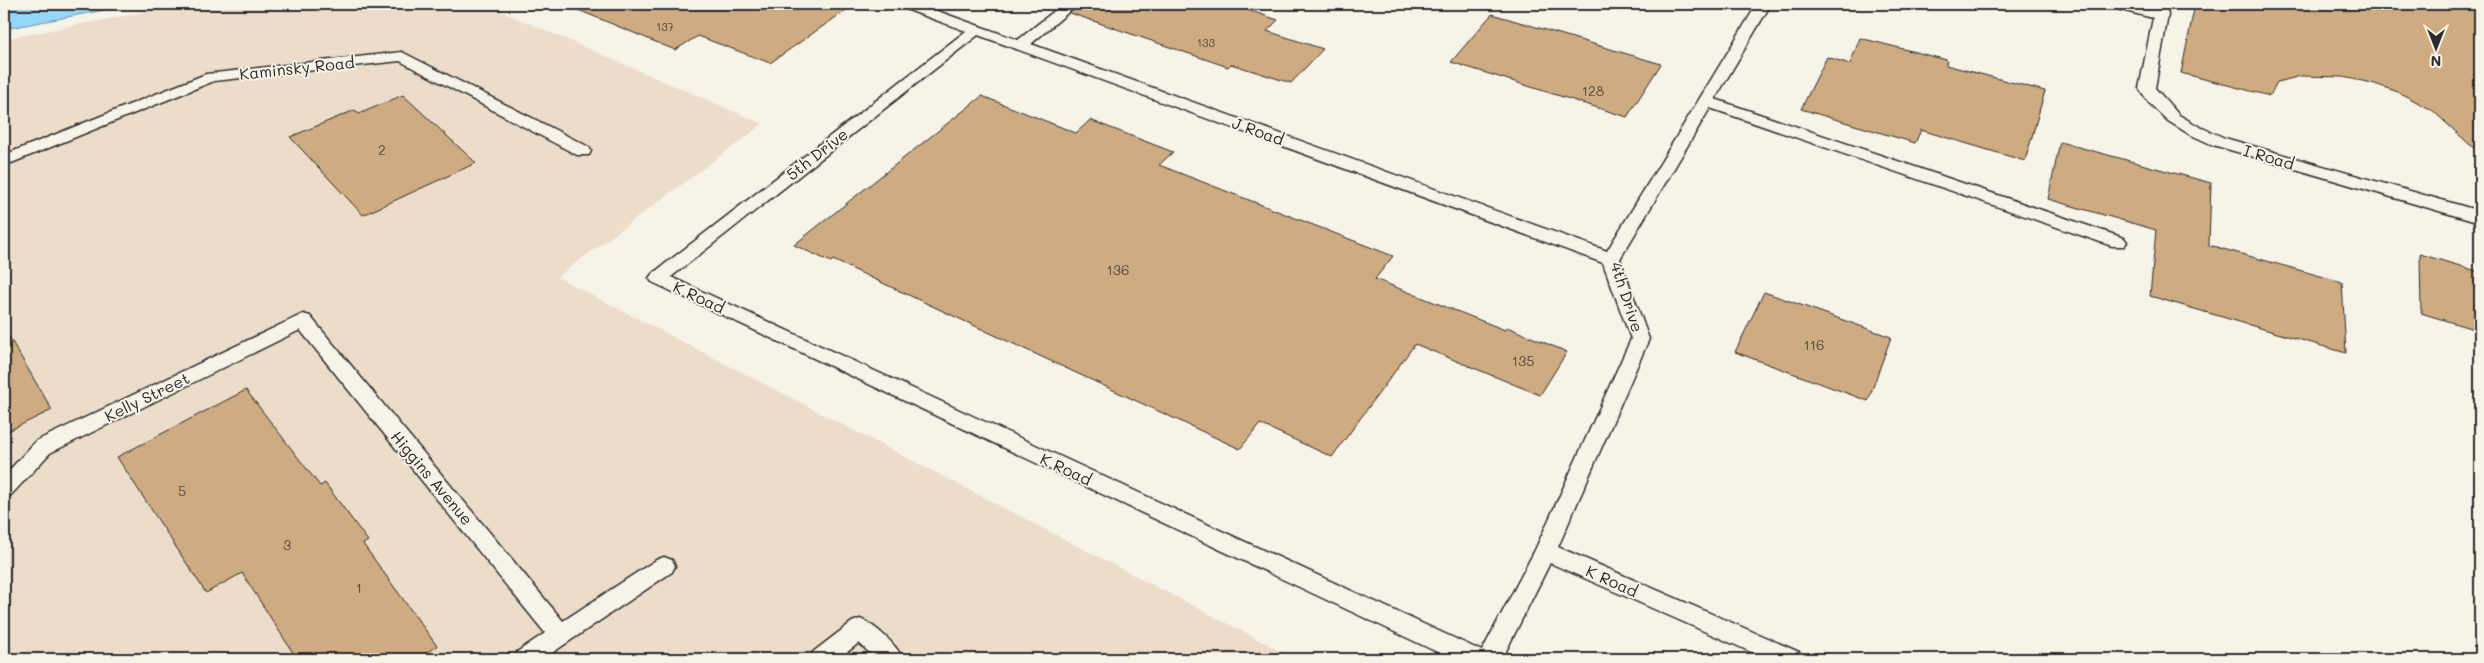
<svg xmlns="http://www.w3.org/2000/svg" width="2484" height="663" font-family="Mali,sans-serif">
<style>
.built{fill:#ebddc9}
.water{fill:#97d7f9;stroke:#6c92a7}
.building{fill:#cfab81;stroke:#2b2b2b}
.lines{fill:none;stroke-linecap:round;stroke-linejoin:round}
.lane-casing{stroke:#2b2b2b;stroke-width:3}
.lane{fill:#f7f3e8;fill-rule:evenodd}
.labels{text-anchor:middle;stroke-width:4;stroke-linejoin:round;paint-order:stroke}
.far-number-label{font-size:11px;fill:#544b40}
.number-label{font-size:14px;fill:#544b40}
.street-label{font-size:16px;fill:#2b2b2b;stroke:#f7f3e8}
</style>
<rect width="100%" height="100%" fill="#f7f3e8"/>
<filter id="ink" filterUnits="userSpaceOnUse"><feTurbulence type="fractalNoise" baseFrequency=".02" numOctaves="2"/><feDisplacementMap in="SourceGraphic" scale="10" xChannelSelector="R" yChannelSelector="G"/><feConvolveMatrix kernelMatrix="1 2 1 2 8 2 1 2 1" color-interpolation-filters="sRGB"/></filter>
<g filter="url(#ink)">
<path class="built" d="M169,4H484L763,124L557,277L1296,659H4V39L139,13Z"/>
<path class="water" d="M4,4H136L4,29Z"/>
<path class="building" d="M564,4H855L770,63L698,36L675,50Z
M1080,4H1230L1278,20L1267,31L1323,49L1291,83L1231,64L1228,67L1070,13Z
M2195,4H2480V154L2432,110L2398,92L2372,83L2343,77L2301,76L2277,82L2270,96L2181,73Z
M1492,14L1661,64L1627,117L1451,62Z
M1860,38L1947,60L1946,65L2045,91L2025,161L1921,130L1915,143L1801,109L1827,57L1850,64Z
M403,95L476,163L363,215L290,137L355,110L359,114Z
M982,96L1076,133L1090,120L1173,152L1159,165L1393,256L1375,279L1505,330L1507,327L1567,352L1540,395L1415,344L1332,457L1260,424L1240,449L833,260L831,262L794,245Z
M2060,142L2211,183L2209,245L2342,282L2346,353L2150,296L2156,230L2048,199Z
M2420,254L2480,272V331L2421,313Z
M1764,292L1891,337L1868,401L1735,352Z
M4,328L52,410L4,433Z
M246,390L320,486L325,483L368,541L363,544L437,646L416,659H297L242,573L206,593L117,457Z"/>
<g class="lines">
<g class="lane-casing">
<path id="lane" d="M898,4H918L1018,40L1063,4H1078L1031,44L1607,251L1757,4H1771L1715,99L2124,238L2127,242L2124,246H2112L1710,108L1620,259L1649,339L1558,547L1799,652L1803,659H1767L1550,563L1502,659H1452L652,282L649,278L652,274L966,31L900,7ZM978,35L1603,263L1631,339L1535,550L1482,651L671,277Z
M2107,4H2131L2153,9L2152,4H2166L2168,15L2155,88L2179,115L2200,127L2225,138L2480,211V223L2213,145L2189,134L2168,121L2149,103L2139,88L2153,18L2109,7Z
M402,52L589,147L591,151L589,155H577L400,61L214,81L4,166V155L206,74Z
M303,314L310,316L563,621L656,560L664,557L672,560L675,566L672,572L543,659H514L517,652L545,633L300,330L50,453L11,495L4,497V476L36,441Z
M860,619C875,625 897,645 903,659H876L859,643L838,659H810L813,652L852,622Z"/>
</g>
<use href="#lane" class="lane"/>
</g>
</g>
<g class="labels">
<g class="far-number-label">
<text x="665" y="31">137</text>
<text x="1206" y="47">133</text>
</g>
<g class="number-label">
<text x="1593" y="96">128</text>
<text x="382" y="155">2</text>
<text x="1118" y="275">136</text>
<text x="1814" y="350">116</text>
<text x="1523" y="366">135</text>
<text x="182" y="496">5</text>
<text x="287" y="550">3</text>
<text x="359" y="593">1</text>
</g>
<g class="street-label">
<text transform="translate(297 68) rotate(-6)" y="6">Kaminsky Road</text>
<text transform="translate(1258 131) rotate(20)" y="6">J Road</text>
<text transform="translate(817 154) rotate(-38)" y="6">5th Drive</text>
<text transform="translate(2269 157) rotate(16)" y="6">I Road</text>
<text transform="translate(699 297) rotate(25)" y="6">K Road</text>
<text transform="translate(1627 297) rotate(72)" y="6">4th Drive</text>
<text transform="translate(147 397) rotate(-26)" y="6">Kelly Street</text>
<text transform="translate(1066 469) rotate(25)" y="6">K Road</text>
<text transform="translate(432 478) rotate(50)" y="6">Higgins Avenue</text>
<text transform="translate(1612 581) rotate(24)" y="6">K Road</text>
</g>
</g>
<rect width="2484" height="663" fill="none" stroke="#f7f3e8" stroke-width="20"/>
<rect x="10" y="10" width="2464" height="643" fill="none" stroke="#2b2b2b" stroke-width="2" filter="url(#ink)"/>
<g transform="translate(2436 48) rotate(180)" stroke="#f7f3e8" stroke-width="4" paint-order="stroke">
<path d="M0-4L9 19L0 12L-9 19Z" fill="#2b2b2b"/>
<text y="-8" font-size="14" font-weight="bold" text-anchor="middle" fill="#2b2b2b">N</text>
</g>
</svg>
